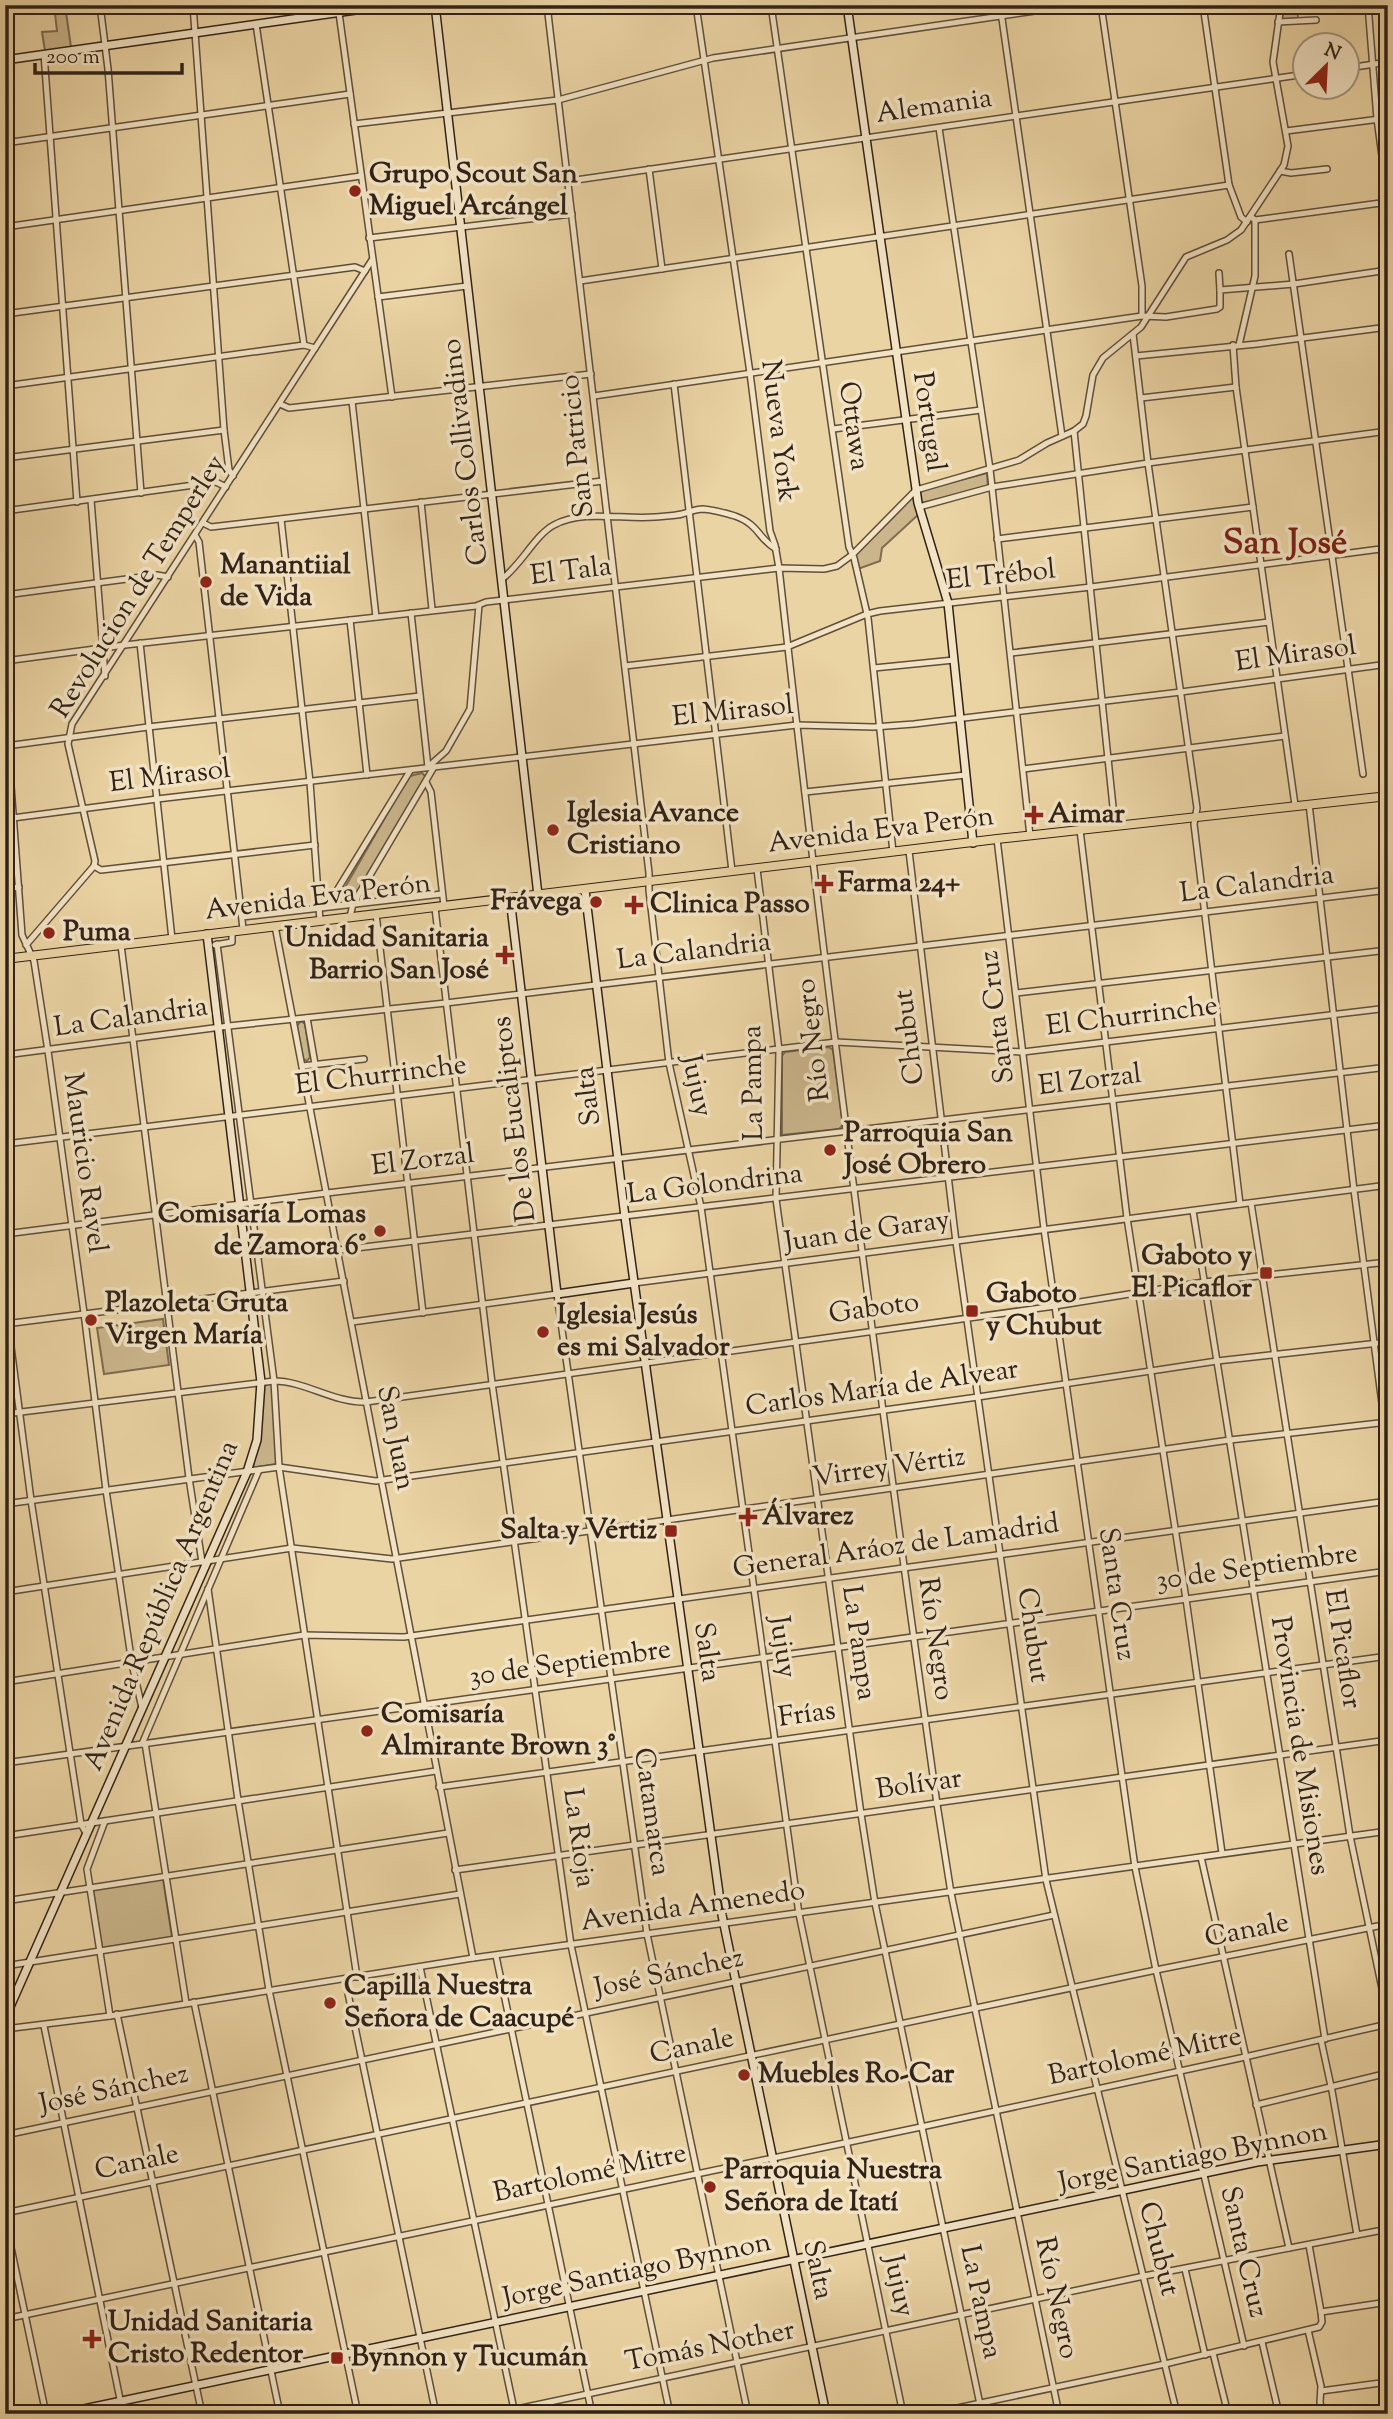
<svg xmlns="http://www.w3.org/2000/svg" width="1393" height="2419" font-family="'Sorts Mill Goudy',serif">
  <style>
    .green { fill: #cbb68c; stroke: #7e6c52; stroke-width: 2 }
    .lines { fill: none; stroke-linecap: round; stroke-linejoin: round }
    .street-casing { stroke: #604e3b; stroke-width: 8 }
    .secondary-casing { stroke: #312218; stroke-width: 10 }
    .primary-casing { stroke: #312218; stroke-width: 10 }
    .street { stroke: #f2e3c4; stroke-width: 5 }
    .secondary { stroke: #f2e3c4; stroke-width: 7 }
    .primary { stroke: #ebd4a4; stroke-width: 8 }
    .poi-dot { fill: #8f2418; stroke: #f2e3c4; stroke-width: 2.5 }
    .labels { text-anchor: middle; dominant-baseline: central; stroke-width: 7; stroke-linejoin: round; paint-order: stroke }
    .street-label { font-size: 28px; fill: #312218; stroke: #f2e3c4 }
    .poi-label { font-size: 28px; font-weight: bold; fill: #312218; stroke: #f2e3c4; text-anchor: start }
    .district-label { font-size: 35px; font-weight: bold; fill: #7a1f14; stroke: #f2e3c4 }
  </style>
  <rect width="100%" height="100%" fill="#ebd4a4"/>
  <filter id="stains"><feTurbulence type="fractalNoise" baseFrequency=".00286" numOctaves="4"/><feColorMatrix values="0 0 0 0 .2 0 0 0 0 .09 0 0 0 0 .02 0 0 0 .5 -.17"/></filter>
  <radialGradient id="worn" r=".72"><stop offset=".6" stop-color="#630" stop-opacity="0"/><stop offset="1" stop-color="#630" stop-opacity=".3"/></radialGradient>
  <g class="green">
    <polygon points="54,5 65,5 71,47 45,51 42,32 57,31"/>
    <polygon points="1284,5 1297,5 1298,18 1282,20"/>
    <polygon points="987,473 988,487 921,503 920,492 922,490"/>
    <polygon points="914,495 919,514 882,548 880,561 858,569 855,555"/>
    <polygon points="422,773 426,777 353,899 350,902 336,903 405,783 410,776"/>
    <polygon points="301,1021 305,1024 310,1057 307,1061 303,1059 297,1026"/>
    <polygon points="829,1047 833,1050 843,1125 839,1129 782,1135 782,1056 785,1052"/>
    <polygon points="163,1319 169,1365 104,1374 97,1328"/>
    <polygon points="273,1383 278,1461 276,1464 253,1468 261,1423 264,1384"/>
    <polygon points="163,1879 172,1937 102,1948 93,1890"/>
  </g>
  <g class="lines">
    <g class="street-casing">
      <g id="street">
        <polyline points="100,5 108,69 141,493"/>
        <polyline points="193,5 224,430 229,470 233,476"/>
        <polyline points="299,5 301,18"/>
        <polyline points="547,5 649,873 649,890 669,1063 701,1207 799,1914 903,2414"/>
        <path d="M696,5L750,373L770,531L775,545L779,568C825,981 879,1392 937,1804L951,1893L1059,2414"/>
        <polyline points="771,5 849,547 854,558 868,618 893,852"/>
        <polyline points="1000,5 1062,436"/>
        <polyline points="1101,5 1142,286 1142,316 1166,317 1217,309 1220,307 1220,290 1294,284 1388,270"/>
        <polyline points="1203,5 1229,185 1241,217 1247,222"/>
        <polyline points="1368,5 1377,119 1388,200"/>
        <polyline points="339,13 392,397"/>
        <polyline points="1278,22 1316,20"/>
        <polyline points="256,24 304,345"/>
        <polyline points="44,54 77,502"/>
        <polyline points="1348,68 1388,62"/>
        <polyline points="354,124 558,100 713,58 1076,5"/>
        <polyline points="939,128 990,469 1030,836"/>
        <polyline points="1286,131 1388,118"/>
        <polyline points="5,143 350,94"/>
        <polyline points="649,169 662,269"/>
        <polyline points="1280,171 1291,173 1327,169"/>
        <polyline points="569,181 1306,74"/>
        <polyline points="1251,217 1255,220 1388,202"/>
        <polyline points="5,227 361,176"/>
        <polyline points="369,238 572,214"/>
        <polyline points="1289,254 1363,774"/>
        <polyline points="1219,273 1220,290"/>
        <polyline points="580,281 1229,185"/>
        <polyline points="378,297 467,286"/>
        <polyline points="5,314 355,267 365,271"/>
        <polyline points="1133,334 1148,463 1197,808 1194,824 1240,1204"/>
        <polyline points="1233,345 1236,387 1295,805"/>
        <polyline points="1239,345 1255,276 1255,220"/>
        <polyline points="1136,356 1257,344 1388,327"/>
        <polyline points="674,384 732,871"/>
        <polyline points="5,386 304,345 315,348"/>
        <polyline points="594,396 1142,316"/>
        <polyline points="1141,398 1236,387"/>
        <polyline points="352,401 376,617"/>
        <polyline points="280,404 289,408 591,374"/>
        <polyline points="833,429 981,410"/>
        <polyline points="1074,431 1115,826"/>
        <polyline points="5,458 224,430"/>
        <polyline points="91,500 105,676"/>
        <polyline points="421,502 432,609"/>
        <polyline points="919,507 992,487 1148,463 1388,431"/>
        <polyline points="5,511 216,482 226,487"/>
        <polyline points="281,519 310,782 320,921"/>
        <polyline points="203,523 211,527 603,481"/>
        <polyline points="195,535 199,542 243,929"/>
        <polyline points="997,539 1253,507"/>
        <path d="M502,579C521,565 536,534 554,525C583,509 623,520 655,517C664,516 674,516 682,514C690,512 695,509 703,509C714,510 725,513 735,516C760,525 758,539 776,549"/>
        <polyline points="5,595 157,575 168,577"/>
        <polyline points="411,613 428,767"/>
        <polyline points="350,620 367,775"/>
        <polyline points="140,643 172,939"/>
        <polyline points="1011,653 1269,622"/>
        <polyline points="5,661 125,645 476,606 486,602 779,568 824,569 837,566 852,555 916,490 1019,460 1047,443 1074,431 1083,424 1086,416 1093,375 1103,358 1141,327 1186,257 1227,240 1241,230 1284,165 1288,146 1273,62 1281,5"/>
        <polyline points="625,666 787,647 867,614 880,611 1091,587 1388,548"/>
        <polyline points="874,668 954,660"/>
        <polyline points="5,705 22,935 34,961 48,1051 84,1313 106,1490 132,1664 142,1708"/>
        <polyline points="6,746 148,727 420,696"/>
        <polyline points="428,767 446,751 470,709 479,605"/>
        <polyline points="1023,769 1285,736"/>
        <polyline points="426,782 431,792 444,906"/>
        <polyline points="805,792 966,775"/>
        <polyline points="1309,804 1354,1190 1388,1449"/>
        <polyline points="5,819 157,799 797,725 874,727 914,724 1181,692 1388,664"/>
        <polyline points="1080,830 1127,1218 1186,1599 1222,1853"/>
        <polyline points="997,839 1044,1229 1135,1867 1156,1970 1244,2346"/>
        <polyline points="909,851 956,1242 1046,1880 1177,2414"/>
        <polyline points="94,866 101,870 315,845"/>
        <polyline points="757,869 779,1050 776,1199 861,1814 875,1903 982,2414"/>
        <polyline points="5,889 19,887"/>
        <polyline points="328,905 410,771"/>
        <polyline points="435,908 492,1383 571,1945 670,2414"/>
        <polyline points="376,914 423,1313"/>
        <polyline points="242,917 442,894"/>
        <polyline points="350,917 353,904 434,767"/>
        <polyline points="275,926 473,1958"/>
        <polyline points="217,944 274,1381 279,1467 357,1977"/>
        <polyline points="26,945 94,866 95,861 68,744 72,724 372,260"/>
        <polyline points="121,945 189,1478 202,1562"/>
        <polyline points="215,945 232,942 232,931"/>
        <polyline points="1016,993 1388,950"/>
        <polyline points="307,1018 315,1064"/>
        <polyline points="5,1055 229,1026 446,1003 1388,890"/>
        <polyline points="302,1066 364,1059"/>
        <polyline points="5,1144 836,1042 1023,1052 1388,1008"/>
        <polyline points="1251,1203 1350,1836 1388,2017"/>
        <polyline points="1193,1211 1325,2039"/>
        <polyline points="5,1234 327,1193 1388,1067"/>
        <polyline points="339,1250 1388,1125"/>
        <polyline points="634,1283 1388,1185"/>
        <polyline points="5,1301 31,1500 81,1824 86,1833"/>
        <polyline points="352,1322 557,1294 647,1934 748,2414"/>
        <polyline points="5,1324 344,1281"/>
        <path d="M5,1414L274,1381C305,1381 334,1403 366,1402L1055,1306L1204,1282L1388,1262"/>
        <polyline points="5,1504 279,1467 376,1481 978,1397 1217,1361 1388,1342"/>
        <polyline points="208,1589 238,1800 269,1990 358,2414"/>
        <polyline points="5,1592 292,1548 392,1559 1230,1440 1388,1422"/>
        <polyline points="5,1682 304,1635 404,1637 1388,1501"/>
        <polyline points="145,1743 186,2003"/>
        <polyline points="142,1744 259,1470"/>
        <polyline points="5,1763 1388,1571"/>
        <polyline points="439,1787 1388,1656"/>
        <polyline points="105,1821 87,1869 110,2016"/>
        <polyline points="5,1836 436,1771"/>
        <polyline points="1201,1857 1289,2248"/>
        <polyline points="455,1870 1388,1740"/>
        <polyline points="5,1901 448,1833"/>
        <polyline points="496,1956 592,2414"/>
        <polyline points="5,1959 10,1989 14,1998"/>
        <polyline points="5,1966 460,1894"/>
        <polyline points="420,1967 515,2414"/>
        <polyline points="345,1979 436,2414"/>
        <polyline points="194,2002 280,2414"/>
        <polyline points="117,2014 202,2414"/>
        <polyline points="44,2026 123,2414"/>
        <polyline points="5,2029 110,2016 473,1958 1388,1831"/>
        <polyline points="1321,2040 1332,2091 1357,2235"/>
        <polyline points="1256,2105 1388,2073"/>
        <polyline points="5,2135 1054,1915"/>
        <polyline points="5,2213 1156,1970 1388,1924"/>
        <polyline points="5,2219 46,2414"/>
        <polyline points="1185,2269 1205,2355"/>
        <polyline points="1321,2312 1388,2302"/>
        <polyline points="5,2319 921,2127 1245,2057 1388,2024"/>
        <polyline points="1308,2330 1321,2386 1320,2402 1322,2414"/>
        <polyline points="1262,2342 1279,2414"/>
        <polyline points="1213,2353 1228,2414"/>
        <polyline points="1321,2391 1388,2382"/>
        <polyline points="493,2414 1144,2276 1388,2229"/>
        <polyline points="929,2414 1165,2364 1319,2327 1322,2322 1321,2312 1309,2245"/>
      </g>
    </g>
    <g class="secondary-casing">
      <g id="secondary">
        <polyline points="435,5 538,895"/>
        <polyline points="847,5 918,503 948,603 973,843"/>
        <polyline points="5,60 391,5"/>
        <polyline points="585,890 625,1217 722,1915 826,2414"/>
        <polyline points="510,898 557,1294 634,1283"/>
        <polyline points="5,2018 247,1472 257,1440 261,1382 207,934"/>
        <polyline points="60,2414 1257,2162 1388,2144"/>
      </g>
    </g>
    <g class="primary-casing">
      <polyline id="primary" points="5,959 997,839 1388,796"/>
    </g>
    <use href="#street" class="street"/>
    <use href="#secondary" class="secondary"/>
    <use href="#primary" class="primary"/>
  </g>
  <g class="poi-dot">
    <circle cx="355" cy="191" r="7"/>
    <circle cx="206" cy="582" r="7"/>
    <path d="M1030.5 804.5h7v7h7v7h-7v7h-7v-7h-7v-7h7z"/>
    <circle cx="553" cy="830" r="7"/>
    <path d="M820.5 873.5h7v7h7v7h-7v7h-7v-7h-7v-7h7z"/>
    <circle cx="596" cy="902" r="7"/>
    <path d="M630.5 894.5h7v7h7v7h-7v7h-7v-7h-7v-7h7z"/>
    <circle cx="49" cy="933" r="7"/>
    <path d="M501.5 944.5h7v7h7v7h-7v7h-7v-7h-7v-7h7z"/>
    <circle cx="830" cy="1150" r="7"/>
    <circle cx="380" cy="1231" r="7"/>
    <rect x="1259" y="1266" width="14" height="14" rx="3.5"/>
    <rect x="965" y="1304" width="14" height="14" rx="3.5"/>
    <circle cx="91" cy="1320" r="7"/>
    <circle cx="543" cy="1332" r="7"/>
    <path d="M744.5 1506.5h7v7h7v7h-7v7h-7v-7h-7v-7h7z"/>
    <rect x="664" y="1524" width="14" height="14" rx="3.5"/>
    <circle cx="367" cy="1731" r="7"/>
    <circle cx="330" cy="2003" r="7"/>
    <circle cx="744" cy="2075" r="7"/>
    <circle cx="710" cy="2187" r="7"/>
    <path d="M88.5 2328.5h7v7h7v7h-7v7h-7v-7h-7v-7h7z"/>
    <rect x="330" y="2351" width="14" height="14" rx="3.5"/>
  </g>
  <g class="labels">
    <g class="street-label">
      <text transform="translate(934 107) rotate(-8)">Alemania</text>
      <text transform="translate(928 422) rotate(82)">Portugal</text>
      <text transform="translate(853 426) rotate(82)">Ottawa</text>
      <text transform="translate(778 431) rotate(83)">Nueva York</text>
      <text transform="translate(578 446) rotate(-96)">San Patricio</text>
      <text transform="translate(466 452) rotate(-97)">Carlos Collivadino</text>
      <text transform="translate(571 572) rotate(-7)">El Tala</text>
      <text transform="translate(1001 576) rotate(-6)">El Trébol</text>
      <text transform="translate(139 587) rotate(-58)">Revolucion de Temperley</text>
      <text transform="translate(1296 655) rotate(-8)">El Mirasol</text>
      <text transform="translate(733 712) rotate(-6)">El Mirasol</text>
      <text transform="translate(170 777) rotate(-7)">El Mirasol</text>
      <text transform="translate(881 831) rotate(-7)">Avenida Eva Perón</text>
      <text transform="translate(1257 885) rotate(-7)">La Calandria</text>
      <text transform="translate(318 898) rotate(-7)">Avenida Eva Perón</text>
      <text transform="translate(694 952) rotate(-7)">La Calandria</text>
      <text transform="translate(998 1017) rotate(-97)">Santa Cruz</text>
      <text transform="translate(1132 1017) rotate(-7)">El Churrinche</text>
      <text transform="translate(131 1018) rotate(-8)">La Calandria</text>
      <text transform="translate(910 1037) rotate(-97)">Chubut</text>
      <text transform="translate(814 1040) rotate(-97)">Río Negro</text>
      <text transform="translate(381 1076) rotate(-7)">El Churrinche</text>
      <text transform="translate(1090 1081) rotate(-7)">El Zorzal</text>
      <text transform="translate(754 1083) rotate(-91)">La Pampa</text>
      <text transform="translate(696 1086) rotate(78)">Jujuy</text>
      <text transform="translate(589 1096) rotate(-97)">Salta</text>
      <text transform="translate(515 1119) rotate(-97)">De los Eucaliptos</text>
      <text transform="translate(423 1161) rotate(-7)">El Zorzal</text>
      <text transform="translate(84 1163) rotate(82)">Mauricio Ravel</text>
      <text transform="translate(715 1185) rotate(-7)">La Golondrina</text>
      <text transform="translate(867 1232) rotate(-8)">Juan de Garay</text>
      <text transform="translate(874 1309) rotate(-8)">Gaboto</text>
      <text transform="translate(882 1389) rotate(-8)">Carlos María de Alvear</text>
      <text transform="translate(395 1438) rotate(79)">San Juan</text>
      <text transform="translate(889 1468) rotate(-8)">Virrey Vértiz</text>
      <text transform="translate(896 1547) rotate(-8)">General Aráoz de Lamadrid</text>
      <text transform="translate(1257 1568) rotate(-8)">30 de Septiembre</text>
      <text transform="translate(1116 1594) rotate(82)">Santa Cruz</text>
      <text transform="translate(162 1606) rotate(-67)">Avenida República Argentina</text>
      <text transform="translate(1032 1635) rotate(82)">Chubut</text>
      <text transform="translate(935 1639) rotate(82)">Río Negro</text>
      <text transform="translate(858 1643) rotate(82)">La Pampa</text>
      <text transform="translate(782 1647) rotate(82)">Jujuy</text>
      <text transform="translate(1342 1649) rotate(81)">El Picaflor</text>
      <text transform="translate(706 1652) rotate(82)">Salta</text>
      <text transform="translate(570 1664) rotate(-8)">30 de Septiembre</text>
      <text transform="translate(807 1715) rotate(-8)">Frías</text>
      <text transform="translate(1299 1746) rotate(81)">Provincia de Misiones</text>
      <text transform="translate(919 1785) rotate(-8)">Bolívar</text>
      <text transform="translate(651 1812) rotate(82)">Catamarca</text>
      <text transform="translate(578 1838) rotate(82)">La Rioja</text>
      <text transform="translate(693 1907) rotate(-8)">Avenida Amenedo</text>
      <text transform="translate(1247 1931) rotate(-11)">Canale</text>
      <text transform="translate(669 1974) rotate(-12)">José Sánchez</text>
      <text transform="translate(692 2047) rotate(-12)">Canale</text>
      <text transform="translate(1145 2057) rotate(-12)">Bartolomé Mitre</text>
      <text transform="translate(114 2090) rotate(-12)">José Sánchez</text>
      <text transform="translate(1193 2158) rotate(-11)">Jorge Santiago Bynnon</text>
      <text transform="translate(137 2163) rotate(-12)">Canale</text>
      <text transform="translate(590 2174) rotate(-12)">Bartolomé Mitre</text>
      <text transform="translate(1158 2249) rotate(76)">Chubut</text>
      <text transform="translate(1243 2252) rotate(77)">Santa Cruz</text>
      <text transform="translate(817 2270) rotate(78)">Salta</text>
      <text transform="translate(637 2271) rotate(-12)">Jorge Santiago Bynnon</text>
      <text transform="translate(898 2286) rotate(78)">Jujuy</text>
      <text transform="translate(1056 2298) rotate(78)">Río Negro</text>
      <text transform="translate(980 2302) rotate(78)">La Pampa</text>
      <text transform="translate(710 2347) rotate(-11)">Tomás Nother</text>
    </g>
    <g class="poi-label">
      <text x="369" y="175">Grupo Scout San<tspan x="369" dy="32">Miguel Arcángel</tspan></text>
      <text x="220" y="566">Manantiial<tspan x="220" dy="32">de Vida</tspan></text>
      <text x="567" y="814">Iglesia Avance<tspan x="567" dy="32">Cristiano</tspan></text>
      <text x="1048" y="815">Aimar</text>
      <text x="838" y="884">Farma 24+</text>
      <text x="582" y="902" text-anchor="end">Frávega</text>
      <text x="650" y="905">Clinica Passo</text>
      <text x="63" y="933">Puma</text>
      <text x="489" y="939" text-anchor="end">Unidad Sanitaria<tspan x="489" dy="32">Barrio San José</tspan></text>
      <text x="844" y="1134">Parroquia San<tspan x="844" dy="32">José Obrero</tspan></text>
      <text x="366" y="1215" text-anchor="end">Comisaría Lomas<tspan x="366" dy="32">de Zamora 6°</tspan></text>
      <text x="1252" y="1257" text-anchor="end">Gaboto y<tspan x="1252" dy="32">El Picaflor</tspan></text>
      <text x="986" y="1295">Gaboto<tspan x="986" dy="32">y Chubut</tspan></text>
      <text x="105" y="1304">Plazoleta Gruta<tspan x="105" dy="32">Virgen María</tspan></text>
      <text x="557" y="1316">Iglesia Jesús<tspan x="557" dy="32">es mi Salvador</tspan></text>
      <text x="762" y="1517">Álvarez</text>
      <text x="657" y="1531" text-anchor="end">Salta y Vértiz</text>
      <text x="381" y="1715">Comisaría<tspan x="381" dy="32">Almirante Brown 3°</tspan></text>
      <text x="344" y="1987">Capilla Nuestra<tspan x="344" dy="32">Señora de Caacupé</tspan></text>
      <text x="758" y="2075">Muebles Ro-Car</text>
      <text x="724" y="2171">Parroquia Nuestra<tspan x="724" dy="32">Señora de Itatí</tspan></text>
      <text x="108" y="2323">Unidad Sanitaria<tspan x="108" dy="32">Cristo Redentor</tspan></text>
      <text x="351" y="2358">Bynnon y Tucumán</text>
    </g>
    <g class="district-label">
      <text x="1285" y="544">San José</text>
    </g>
  </g>
  <rect width="1393" height="2419" fill="none" stroke="#ebd4a4" stroke-width="28"/>
  <rect x="7" y="7" width="1379" height="2405" fill="none" stroke="#312218" stroke-width="3.5"/>
  <rect x="14" y="14" width="1365" height="2391" fill="none" stroke="#312218" stroke-width="2"/>
  <g transform="translate(1326 66) rotate(24)"><circle r="33" fill="#f2e3c4" stroke="#a5967f" stroke-width="2"/>
  <path d="M0-5L12 26L0 18L-12 26Z" fill="#8f2418"/>
  <text y="-10" font-size="19" font-weight="bold" text-anchor="middle" fill="#312218">N</text>
  </g>
  <path d="M35 63v10h147v-10" fill="none" stroke="#312218" stroke-width="3.5"/>
  <text x="46" y="63" font-size="21" fill="#312218" stroke="#f2e3c4" stroke-width="5" paint-order="stroke">200 m</text>
  <rect width="100%" height="100%" filter="url(#stains)"/>
  <rect width="100%" height="100%" fill="url(#worn)"/>
</svg>
